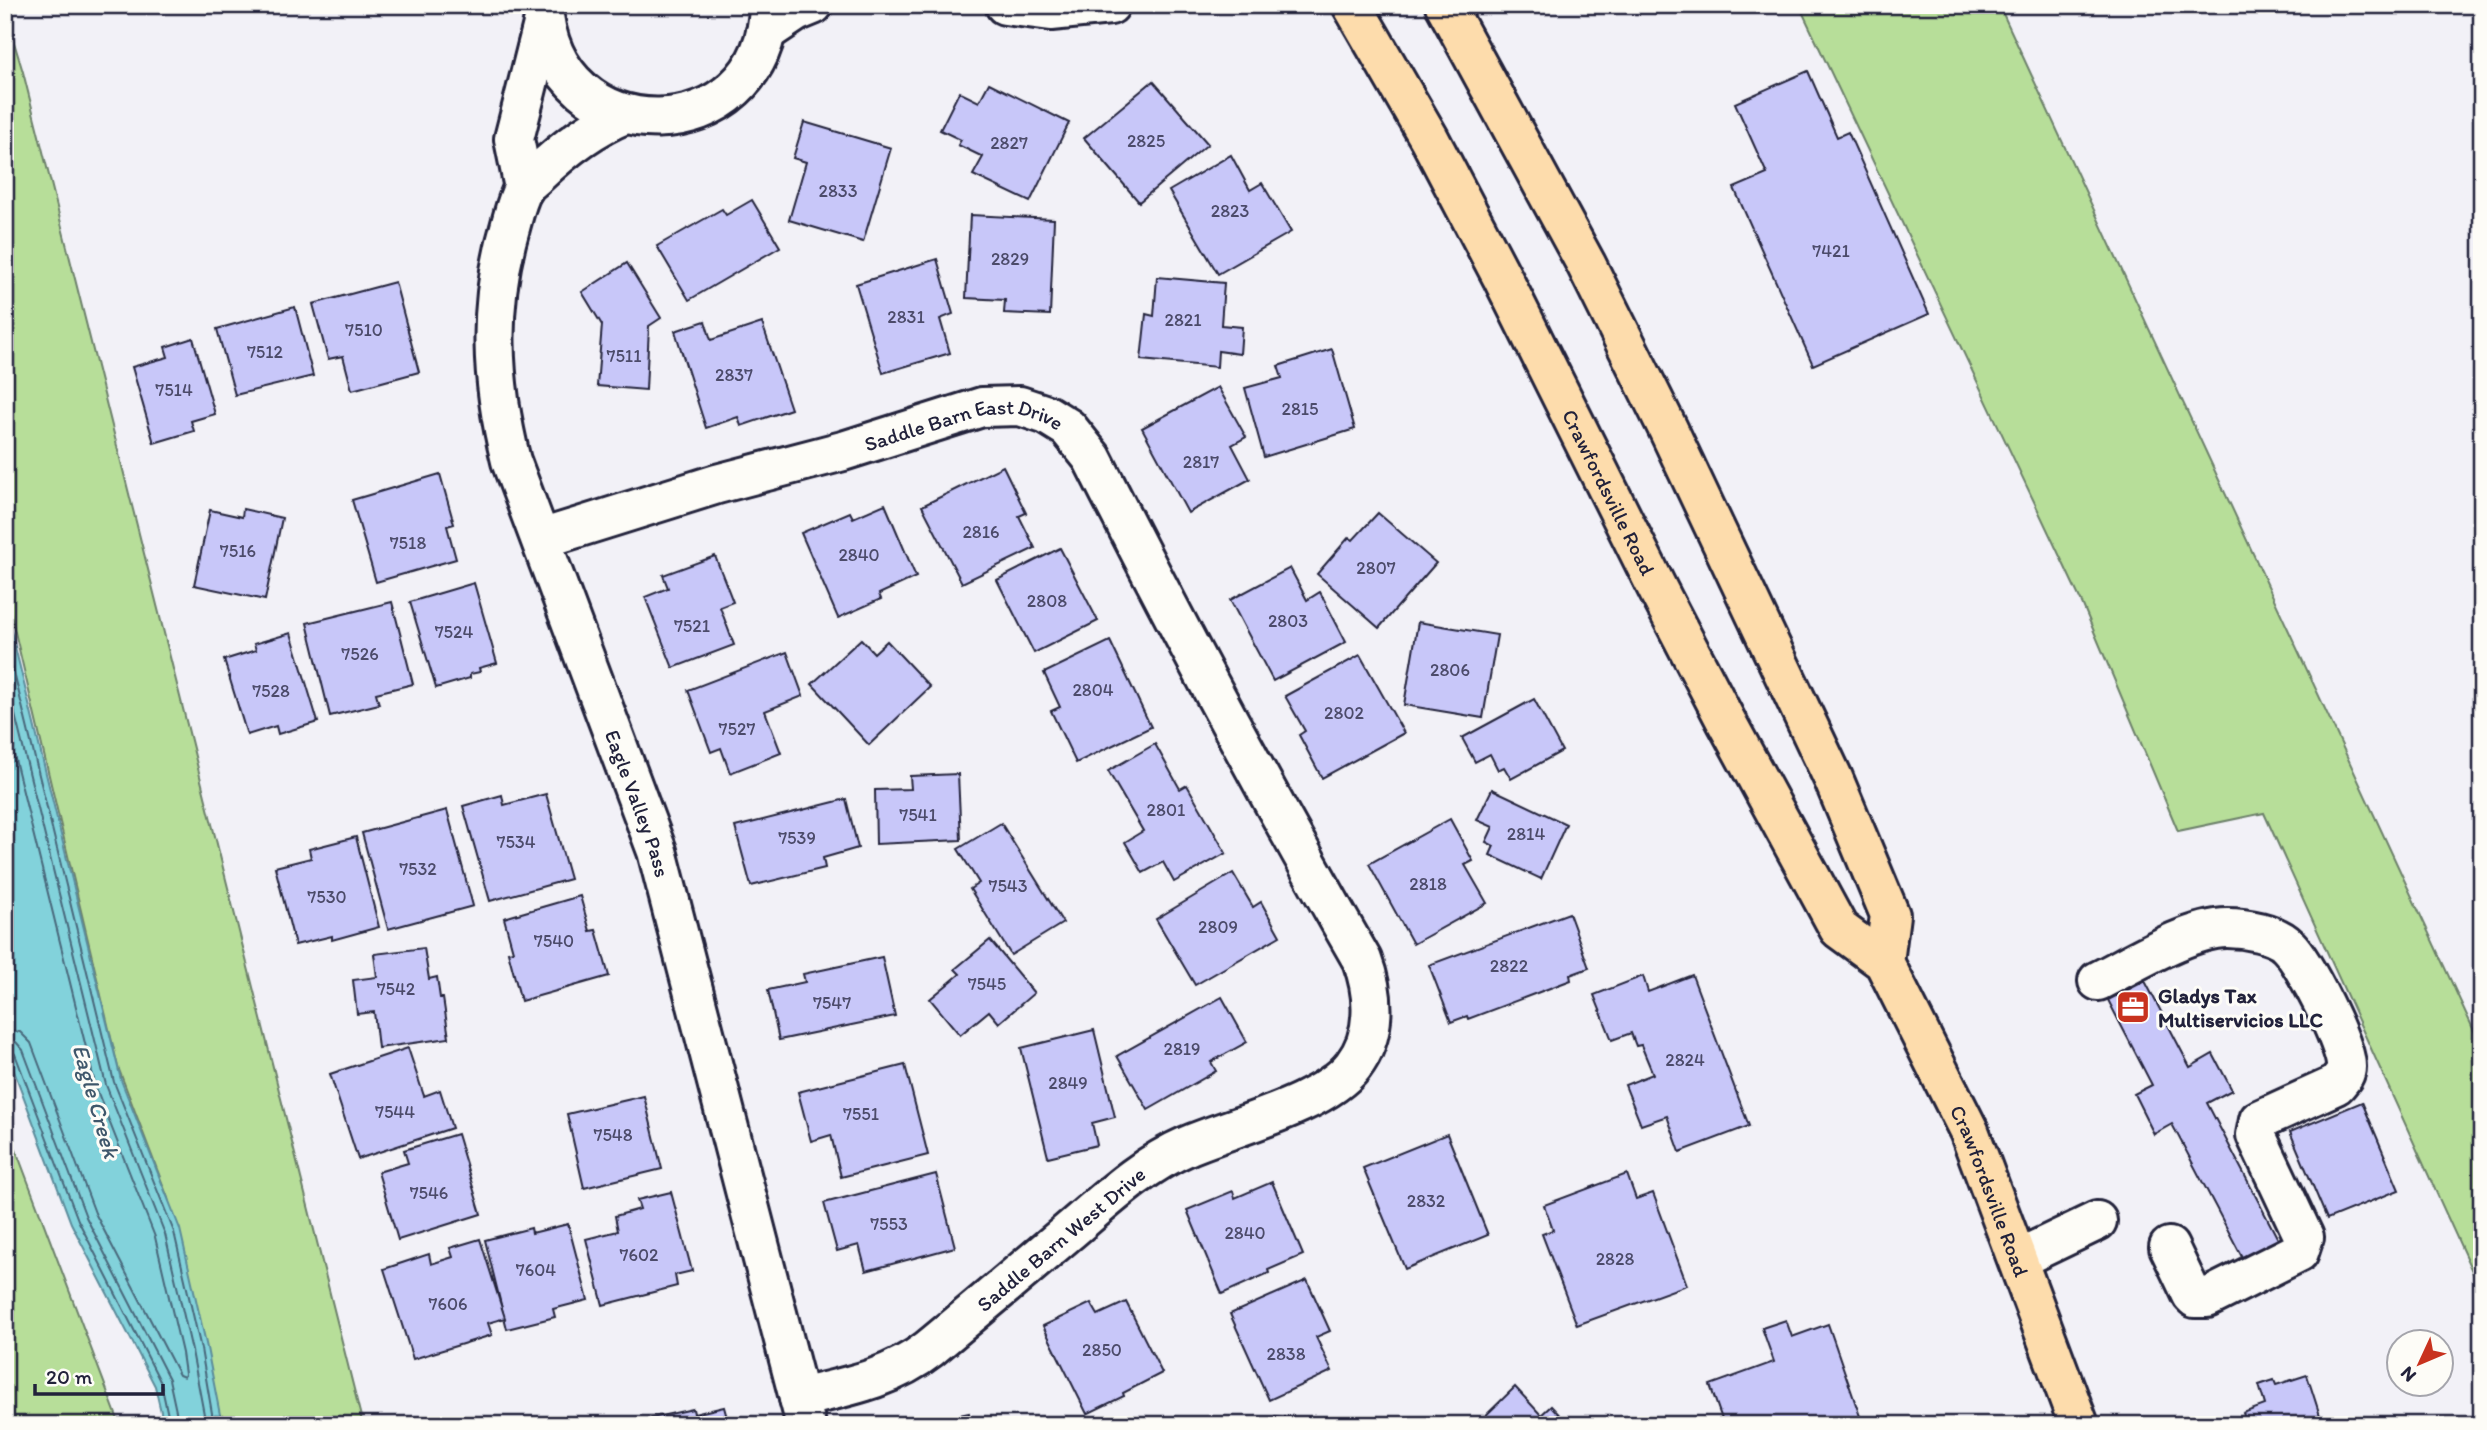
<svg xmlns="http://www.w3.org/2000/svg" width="2487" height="1430" font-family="Itim,sans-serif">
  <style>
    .green { fill: #b7de99; stroke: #6c806a; stroke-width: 2 }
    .water { fill: #82d2db; stroke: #5c8c9b; stroke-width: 2 }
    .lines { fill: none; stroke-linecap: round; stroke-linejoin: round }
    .shore { stroke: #48687b; stroke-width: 2 }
    .building { fill: #c8c7f9; stroke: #22223b; stroke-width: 2 }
    .minor-casing { stroke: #22223b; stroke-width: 44 }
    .major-casing { stroke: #22223b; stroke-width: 44 }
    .minor { stroke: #fdfcf7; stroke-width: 38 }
    .major { stroke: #fddcac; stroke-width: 38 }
    .labels { text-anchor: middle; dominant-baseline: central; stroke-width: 6; stroke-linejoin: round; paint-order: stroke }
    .number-label { font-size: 18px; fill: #4c4b6a }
    .street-label { font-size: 21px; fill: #22223b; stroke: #fdfcf7 }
    .poi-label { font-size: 21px; font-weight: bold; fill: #22223b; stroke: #fdfcf7; text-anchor: start }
    .water-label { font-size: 23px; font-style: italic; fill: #3f576b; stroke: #fdfcf7 }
  </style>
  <rect width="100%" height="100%" fill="#f2f1f7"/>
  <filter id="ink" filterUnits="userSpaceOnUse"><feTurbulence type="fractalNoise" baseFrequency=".0143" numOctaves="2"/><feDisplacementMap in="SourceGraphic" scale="14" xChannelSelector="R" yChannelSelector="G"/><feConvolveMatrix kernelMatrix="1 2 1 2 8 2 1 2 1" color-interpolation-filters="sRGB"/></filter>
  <g filter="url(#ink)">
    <g class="green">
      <polygon points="1799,5 1999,5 2482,1048 2482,1293 2264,813 2178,831 2082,603"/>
      <polygon points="5,13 23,72 363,1425 217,1425 168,1198 118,1067 5,590"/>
      <polygon points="5,1121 120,1425 5,1425"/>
    </g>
    <polygon class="water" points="5,606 121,1080 180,1229 207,1348 222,1425 164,1425 155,1386 71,1223 5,1047"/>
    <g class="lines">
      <g class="shore">
        <polyline points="5,636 114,1082 174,1232 201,1349 214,1425"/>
        <polyline points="5,674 106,1085 165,1234 192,1351 206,1425"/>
        <polyline points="5,719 96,1088 155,1237 182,1353 185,1374 184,1377 179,1375 95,1213 31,1043 20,1032 5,1029"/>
        <polyline points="5,1040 16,1042 23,1050 86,1217 169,1379 179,1425"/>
        <polyline points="5,1049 11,1049 15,1054 78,1220 161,1383 170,1425"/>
      </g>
    </g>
    <g class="building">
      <polygon points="1808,71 1837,137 1848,132 1929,314 1813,365 1734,188 1767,174 1735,103"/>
      <polygon points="1153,81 1208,144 1139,202 1084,138"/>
      <polygon points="989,83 1069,123 1030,202 973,175 983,157 958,145 961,140 940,130 959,92 979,102"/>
      <polygon points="804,122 891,148 863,242 789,220 806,162 793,158"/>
      <polygon points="1231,155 1250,190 1262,183 1291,232 1218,274 1169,191"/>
      <polygon points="752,200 780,247 689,300 657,246 722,209 726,215"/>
      <polygon points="970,215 1054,219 1050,315 1004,313 1005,300 966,298"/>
      <polygon points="937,259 953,314 940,319 950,353 883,373 856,284"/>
      <polygon points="627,263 661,318 649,326 646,390 597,386 602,325 582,292"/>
      <polygon points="1157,277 1224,283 1221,325 1242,327 1240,354 1218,351 1217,367 1141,360 1146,314 1154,316"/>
      <polygon points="395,282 419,372 352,390 343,356 328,359 313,304"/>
      <polygon points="295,307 313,376 235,395 217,329"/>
      <polygon points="705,321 711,340 762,323 791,409 741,426 738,417 706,428 675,331"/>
      <polygon points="193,338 215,414 191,421 194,431 154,443 132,367 168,357 165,347"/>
      <polygon points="1332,349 1355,429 1264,457 1245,388 1282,378 1278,366"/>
      <polygon points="1218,387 1246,437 1232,445 1250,479 1188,513 1142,428"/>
      <polygon points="1003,466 1026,513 1019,516 1035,548 962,583 922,506"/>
      <polygon points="440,474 454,524 447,526 456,559 376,582 352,500"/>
      <polygon points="885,504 916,577 879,594 881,599 838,618 801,533 850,512 853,518"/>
      <polygon points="243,509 282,518 265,600 194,585 210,510 242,517"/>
      <polygon points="1378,513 1436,563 1379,628 1317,574 1349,537 1353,540"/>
      <polygon points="1060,548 1098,621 1034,653 997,580"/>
      <polygon points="715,556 733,602 720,607 734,645 673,668 645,597 668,588 663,575"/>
      <polygon points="1290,568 1307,600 1320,592 1346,642 1273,681 1230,600"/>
      <polygon points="474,583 497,663 479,668 480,672 470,674 470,678 436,688 410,602"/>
      <polygon points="392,602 413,684 376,693 379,704 330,716 307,623"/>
      <polygon points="1418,622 1497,635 1483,718 1404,705"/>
      <polygon points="291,633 318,722 278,734 276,726 247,735 224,660 256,650 254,644"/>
      <polygon points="861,639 874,653 887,641 930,687 869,745 812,684"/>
      <polygon points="1110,641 1151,727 1076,763 1051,711 1060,707 1044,673"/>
      <polygon points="787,652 803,696 765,711 781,753 730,773 721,748 711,752 688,690"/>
      <polygon points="1360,655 1404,733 1322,778 1299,735 1305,731 1285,696"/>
      <polygon points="1534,699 1562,751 1511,779 1504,767 1498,770 1490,754 1475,762 1462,738"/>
      <polygon points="1155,744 1180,789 1187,785 1226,853 1174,882 1163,862 1143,873 1125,842 1143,831 1108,771"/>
      <polygon points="958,774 961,840 876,844 875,790 911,789 910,776"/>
      <polygon points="1492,789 1566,824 1541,879 1490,855 1494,846 1486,842 1493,827 1477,820"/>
      <polygon points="546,794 570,879 490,901 463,806 502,795 504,805"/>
      <polygon points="846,799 858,848 823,858 825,868 751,886 735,827"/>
      <polygon points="447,810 473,906 388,929 362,833"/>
      <polygon points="1450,819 1473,861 1465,865 1487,903 1413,944 1369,864"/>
      <polygon points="1001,823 1063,923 1011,955 970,889 979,883 958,849"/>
      <polygon points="356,837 379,927 332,940 332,936 295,945 275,867 311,858 309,849"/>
      <polygon points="1233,873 1253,907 1261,902 1280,936 1195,985 1156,919"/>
      <polygon points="580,896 590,931 596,930 609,976 521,1001 508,952 513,951 504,918"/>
      <polygon points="1569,913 1589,968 1570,975 1571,980 1468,1019 1467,1016 1451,1022 1429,965"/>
      <polygon points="990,940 1034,993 999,1023 989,1011 960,1035 930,999 960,974 955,969"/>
      <polygon points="424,948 429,979 437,977 440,998 443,998 449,1038 378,1048 374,1012 357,1014 353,980 377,977 374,954"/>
      <polygon points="882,957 895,1016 779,1040 768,990 805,982 803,974"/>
      <polygon points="1692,975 1749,1126 1680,1152 1667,1116 1641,1125 1625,1085 1653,1074 1641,1045 1636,1046 1631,1033 1612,1040 1594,995 1643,976 1648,992"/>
      <polygon points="2145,981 2190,1067 2213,1054 2232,1090 2207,1103 2279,1241 2243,1259 2172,1124 2154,1134 2134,1094 2152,1085 2108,1000"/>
      <polygon points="1222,997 1247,1042 1211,1062 1216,1071 1148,1110 1117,1056"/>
      <polygon points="1094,1030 1115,1117 1092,1123 1097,1145 1048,1157 1021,1048"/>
      <polygon points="408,1048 424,1096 440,1090 452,1128 358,1159 330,1074"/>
      <polygon points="905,1065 928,1155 841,1177 831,1135 811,1141 798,1092"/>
      <polygon points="644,1096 662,1169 584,1188 567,1114"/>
      <polygon points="2362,1102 2399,1190 2327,1219 2290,1132"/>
      <polygon points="457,1134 481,1214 398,1240 378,1172 408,1163 404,1150"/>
      <polygon points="1447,1134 1488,1235 1405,1269 1363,1168"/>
      <polygon points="936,1174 955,1247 866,1271 859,1245 837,1251 824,1203"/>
      <polygon points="1627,1174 1636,1199 1653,1193 1687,1285 1577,1325 1542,1234 1553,1230 1544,1205"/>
      <polygon points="1272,1182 1303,1255 1268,1270 1269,1273 1222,1294 1187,1210 1233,1191 1235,1198"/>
      <polygon points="671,1192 692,1271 675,1275 677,1286 603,1305 586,1239 618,1231 615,1216 640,1209 637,1200"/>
      <polygon points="568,1224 588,1300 553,1309 555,1317 507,1329 485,1240 531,1228 532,1233"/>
      <polygon points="480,1239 505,1318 488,1323 492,1335 413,1359 384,1269 429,1254 431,1264 453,1257 450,1248"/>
      <polygon points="1307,1280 1330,1331 1316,1337 1332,1371 1269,1400 1230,1314"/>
      <polygon points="1126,1302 1162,1373 1123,1393 1124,1396 1087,1414 1043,1326 1091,1303 1098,1315"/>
      <polygon points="1786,1320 1792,1337 1828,1324 1863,1425 1724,1425 1710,1385 1774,1362 1762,1328"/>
      <polygon points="2307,1375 2323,1425 2247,1425 2243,1413 2265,1405 2259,1385 2274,1380 2276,1385"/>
      <polygon points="1515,1387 1541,1415 1551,1406 1569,1425 1476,1425"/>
      <polygon points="724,1407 729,1425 648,1425 647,1419 693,1409 694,1414"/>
      <polygon points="969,1413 971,1425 914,1425"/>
      <polygon points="1275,1416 1354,1425 1274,1425"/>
      <polygon points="2386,1419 2388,1425 2369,1425"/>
    </g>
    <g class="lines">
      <g class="minor-casing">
        <g id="minor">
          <path d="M543,5C552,158 767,152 769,5"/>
          <polyline points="1005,5 1051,11 1110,5"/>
          <polyline points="766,32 796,12 813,5"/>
          <path id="s1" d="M625,114C592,127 564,149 538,174C533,179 526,183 523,189C517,200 514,213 511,224C487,305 491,381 511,461L657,851L806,1425"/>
          <polyline points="524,188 514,139 544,20"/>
          <path id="s2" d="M541,539L717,484L843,451L982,407L1020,406L1047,415L1068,428L1092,458C1178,628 1267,795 1362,960C1375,995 1377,1035 1353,1066C1323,1105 1233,1126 1187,1146C1141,1166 1105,1201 1067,1233C1021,1272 975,1311 929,1349C891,1379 845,1387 799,1398"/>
          <path d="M2098,981C2132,964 2190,928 2227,928C2245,928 2276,933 2288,946C2304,962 2347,1045 2346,1067C2346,1075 2341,1079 2336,1085L2259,1120L2256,1135L2304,1237L2299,1252L2207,1298H2195L2192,1295L2169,1247"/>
          <polyline points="2018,1259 2097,1221"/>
        </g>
      </g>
      <g class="major-casing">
        <g id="major">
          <path id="s3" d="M1352,5L1429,138L1502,277L1659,592L1726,721L1839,929L1884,962L1969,1131L2079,1425"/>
          <polyline points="1445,5 1586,264 1668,429 1833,778 1890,915 1884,962"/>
        </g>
      </g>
      <use href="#minor" class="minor"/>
      <use href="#major" class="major"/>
    </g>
  </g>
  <defs>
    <g id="office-square" transform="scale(1.75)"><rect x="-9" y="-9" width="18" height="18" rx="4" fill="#c8321e" stroke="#fdfcf7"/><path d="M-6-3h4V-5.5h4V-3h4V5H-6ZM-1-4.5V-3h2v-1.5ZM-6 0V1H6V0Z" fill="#fff"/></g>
  </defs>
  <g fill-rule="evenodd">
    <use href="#office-square" x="2133" y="1007"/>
  </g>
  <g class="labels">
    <g class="number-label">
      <text x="1146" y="141">2825</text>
      <text x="1009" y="143">2827</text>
      <text x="838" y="191">2833</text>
      <text x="1230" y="211">2823</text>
      <text x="1831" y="251">7421</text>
      <text x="1010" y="259">2829</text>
      <text x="906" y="317">2831</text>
      <text x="1183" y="320">2821</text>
      <text x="364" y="330">7510</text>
      <text x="265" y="352">7512</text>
      <text x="624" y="356">7511</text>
      <text x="734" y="375">2837</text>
      <text x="174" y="390">7514</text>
      <text x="1300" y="409">2815</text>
      <text x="1201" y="462">2817</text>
      <text x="981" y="532">2816</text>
      <text x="408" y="543">7518</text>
      <text x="238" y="551">7516</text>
      <text x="859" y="555">2840</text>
      <text x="1376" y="568">2807</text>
      <text x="1047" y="601">2808</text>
      <text x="1288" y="621">2803</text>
      <text x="692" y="626">7521</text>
      <text x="454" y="632">7524</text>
      <text x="360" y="654">7526</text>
      <text x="1450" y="670">2806</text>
      <text x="1093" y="690">2804</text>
      <text x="271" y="691">7528</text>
      <text x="1344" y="713">2802</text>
      <text x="737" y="729">7527</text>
      <text x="1166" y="810">2801</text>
      <text x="918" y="815">7541</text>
      <text x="1526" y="834">2814</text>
      <text x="797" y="838">7539</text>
      <text x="516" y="842">7534</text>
      <text x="418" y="869">7532</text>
      <text x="1428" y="884">2818</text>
      <text x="1008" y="886">7543</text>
      <text x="327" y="897">7530</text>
      <text x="1218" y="927">2809</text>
      <text x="554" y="941">7540</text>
      <text x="1509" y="966">2822</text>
      <text x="987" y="984">7545</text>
      <text x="396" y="989">7542</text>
      <text x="832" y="1003">7547</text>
      <text x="1182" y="1049">2819</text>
      <text x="1685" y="1060">2824</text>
      <text x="1068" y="1083">2849</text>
      <text x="395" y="1112">7544</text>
      <text x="861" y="1114">7551</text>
      <text x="613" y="1135">7548</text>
      <text x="429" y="1193">7546</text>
      <text x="1426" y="1201">2832</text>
      <text x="889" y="1224">7553</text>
      <text x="1245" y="1233">2840</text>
      <text x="639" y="1255">7602</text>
      <text x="1615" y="1259">2828</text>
      <text x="536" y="1270">7604</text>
      <text x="448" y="1304">7606</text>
      <text x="1102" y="1350">2850</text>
      <text x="1286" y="1354">2838</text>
    </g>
    <g class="street-label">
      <text stroke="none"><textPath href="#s2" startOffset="441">Saddle Barn East Drive</textPath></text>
      <text stroke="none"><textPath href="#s3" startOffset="551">Crawfordsville Road</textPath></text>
      <text stroke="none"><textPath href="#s1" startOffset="770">Eagle Valley Pass</textPath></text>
      <text stroke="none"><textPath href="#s3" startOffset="1353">Crawfordsville Road</textPath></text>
      <text transform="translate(1061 1239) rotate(-40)">Saddle Barn West Drive</text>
    </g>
    <g class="poi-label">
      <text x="2158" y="995">Gladys Tax<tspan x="2158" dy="24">Multiservicios LLC</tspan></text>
    </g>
    <g class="water-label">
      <text transform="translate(96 1101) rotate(74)">Eagle Creek</text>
    </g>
  </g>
  <rect width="2487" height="1430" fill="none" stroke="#fdfcf7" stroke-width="28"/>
  <rect x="14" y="14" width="2459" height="1402" fill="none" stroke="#22223b" stroke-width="2.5" filter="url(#ink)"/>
  <g transform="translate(2420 1363) rotate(226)"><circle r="33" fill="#fdfcf7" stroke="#a5a5ac" stroke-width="2"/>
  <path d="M0-5L12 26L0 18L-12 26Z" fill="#c8321e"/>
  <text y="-10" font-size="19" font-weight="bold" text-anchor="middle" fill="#22223b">N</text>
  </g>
  <path d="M35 1384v10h128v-10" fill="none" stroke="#22223b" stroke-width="3.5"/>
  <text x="46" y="1384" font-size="21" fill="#22223b" stroke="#fdfcf7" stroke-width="5" paint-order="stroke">20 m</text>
</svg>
